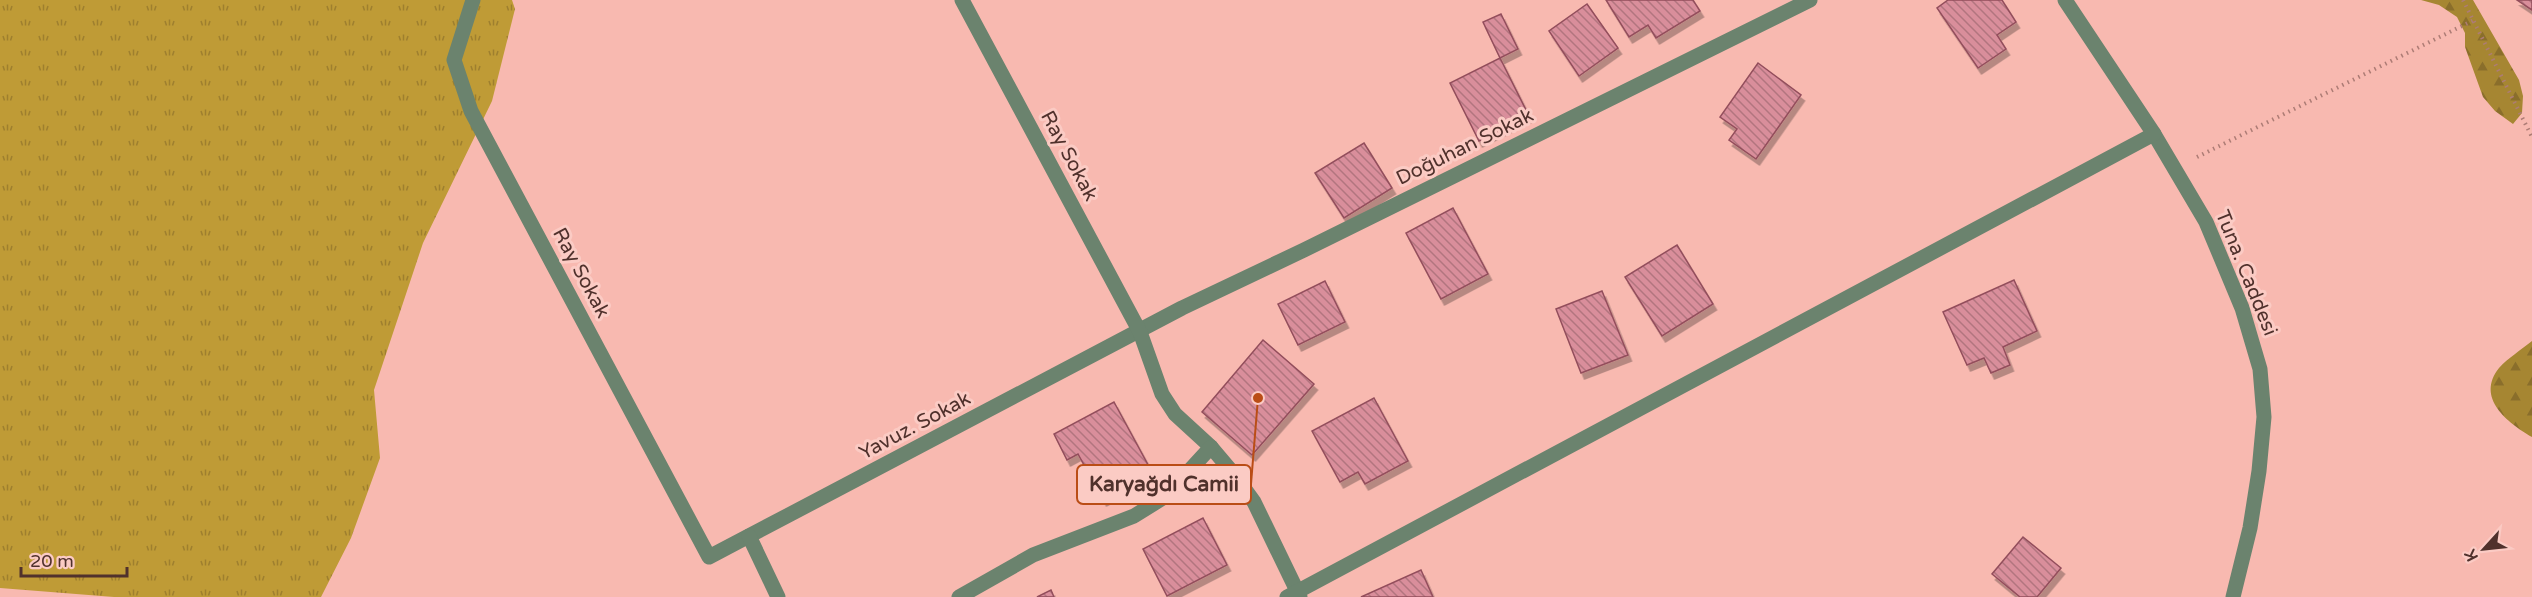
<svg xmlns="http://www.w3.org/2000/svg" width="2532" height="597" font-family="'Varela Round',sans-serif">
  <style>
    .grass { fill: url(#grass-tufts) }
    .forest { fill: url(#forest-firs) }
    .building { fill: url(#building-back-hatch); stroke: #934e5c; stroke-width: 1.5; filter: url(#shadow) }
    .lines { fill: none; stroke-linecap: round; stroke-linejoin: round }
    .path { stroke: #ad7c75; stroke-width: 4; stroke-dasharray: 1.5 4.5; stroke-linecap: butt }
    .minor { stroke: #6b836e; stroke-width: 15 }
    .labels { text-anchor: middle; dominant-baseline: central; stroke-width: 6; stroke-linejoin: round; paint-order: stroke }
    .street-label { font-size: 20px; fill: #50312c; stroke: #fbcbc4 }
    .leader { fill: none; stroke: #ba4d16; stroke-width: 2 }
    .callout-dot { fill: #ba4d16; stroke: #fbcbc4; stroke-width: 2 }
    .callout { fill: #fbcbc4; stroke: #ba4d16; stroke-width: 2 }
    .callout-label { font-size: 21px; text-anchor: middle; font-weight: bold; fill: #50312c }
  </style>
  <defs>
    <pattern id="grass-tufts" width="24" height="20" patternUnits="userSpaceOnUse" patternTransform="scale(1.5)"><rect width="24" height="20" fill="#bf9b36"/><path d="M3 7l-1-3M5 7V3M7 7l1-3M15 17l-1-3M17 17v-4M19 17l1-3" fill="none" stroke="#9e7f2e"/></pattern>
    <pattern id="forest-firs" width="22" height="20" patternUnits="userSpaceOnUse" patternTransform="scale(1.5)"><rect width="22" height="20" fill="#a68632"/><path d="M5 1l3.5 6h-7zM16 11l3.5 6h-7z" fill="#8a6e2b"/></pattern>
    <pattern id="building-back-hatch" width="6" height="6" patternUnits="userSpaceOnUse" patternTransform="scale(1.5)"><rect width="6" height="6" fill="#d98e9b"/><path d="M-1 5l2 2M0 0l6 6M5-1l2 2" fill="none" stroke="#b2757f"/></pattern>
    <filter id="shadow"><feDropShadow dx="3.5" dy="6" stdDeviation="0" flood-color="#0004"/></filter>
  </defs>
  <rect width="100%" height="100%" fill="#f8b9b0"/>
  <polygon class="grass" points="0,0 512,0 515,9 492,101 423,243 374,390 380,458 351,538 321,597 114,597 0,588"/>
  <g class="forest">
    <polygon points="2421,0 2473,0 2519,80 2523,96 2522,113 2513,124 2495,111 2483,97 2465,47 2465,33 2457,17 2439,5"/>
    <path d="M2532,341V437C2508,423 2475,398 2499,368C2508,358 2521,350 2532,341Z"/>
  </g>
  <g class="building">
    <polygon points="1606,0 1693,0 1700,11 1656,38 1648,25 1629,37"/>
    <polygon points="1948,0 2002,0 2016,22 1997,35 2006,49 1978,68 1937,8"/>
    <polygon points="2532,0 2532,10 2517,0"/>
    <polygon points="1587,4 1618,48 1579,76 1549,31"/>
    <polygon points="1501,14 1518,49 1500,58 1483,22"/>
    <polygon points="1500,58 1529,116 1479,141 1450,83"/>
    <polygon points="1758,63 1801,95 1756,159 1729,140 1737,129 1720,117"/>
    <polygon points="1364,143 1392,188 1344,218 1315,173"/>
    <polygon points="1453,208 1488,274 1441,299 1406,233"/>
    <polygon points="1677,245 1713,304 1662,336 1625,277"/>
    <polygon points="2014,280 2037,331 2003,347 2010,365 1991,373 1984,358 1967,365 1943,312"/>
    <polygon points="1325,281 1345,322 1298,345 1278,304"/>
    <polygon points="1602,291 1628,355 1581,373 1556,309"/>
    <polygon points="1263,340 1314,384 1252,455 1202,412"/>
    <polygon points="1374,398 1408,461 1365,484 1358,472 1340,482 1312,431"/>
    <polygon points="1114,402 1153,474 1103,500 1078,454 1067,460 1054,434"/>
    <polygon points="1203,518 1227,565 1167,596 1143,549"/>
    <polygon points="2023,537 2061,568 2037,597 2020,597 1992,574"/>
    <polygon points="1421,570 1433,597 1361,597"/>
    <polygon points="1051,590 1054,597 1037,597"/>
  </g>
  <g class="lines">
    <g class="path">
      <polyline points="2463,0 2532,137"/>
      <polyline points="2197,157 2474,20"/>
    </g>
    <g class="minor">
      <polyline points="473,0 454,60 471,111 709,557 1182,308 1304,250 1810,0"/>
      <polyline points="962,0 1140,332 1162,394 1175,414 1211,447 1233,473 1254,502 1300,597"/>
      <polyline points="2065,0 2154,134 2206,222 2242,308 2260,369 2264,417 2259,471 2250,528 2233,597"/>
      <polyline points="749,536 778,597"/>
      <polyline points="959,597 1033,555 1134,516 1166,496 1211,447"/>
      <polyline points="1287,597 2154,134"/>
    </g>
  </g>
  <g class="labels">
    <g class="street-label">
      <text transform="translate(1465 147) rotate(-26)">Doğuhan Sokak</text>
      <text transform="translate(1069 156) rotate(62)">Ray Sokak</text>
      <text transform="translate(581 273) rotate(62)">Ray Sokak</text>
      <text transform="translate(2246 273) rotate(68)">Tuna. Caddesi</text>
      <text transform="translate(915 426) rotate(-28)">Yavuz. Sokak</text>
    </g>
  </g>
  <path class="leader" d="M1258 398L1251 484"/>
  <circle class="callout-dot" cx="1258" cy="398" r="6"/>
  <rect class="callout" x="1077" y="465" width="174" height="39" rx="6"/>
  <g class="callout-label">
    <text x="1164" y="491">Karyağdı Camii</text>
  </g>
  <g transform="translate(2484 549) rotate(243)" stroke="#fbcbc4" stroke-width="4.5" paint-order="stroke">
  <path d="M0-4.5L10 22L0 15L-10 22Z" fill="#50312c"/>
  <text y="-9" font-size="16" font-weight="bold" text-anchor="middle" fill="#50312c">K</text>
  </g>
  <path d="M21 567v9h106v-9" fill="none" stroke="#50312c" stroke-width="3"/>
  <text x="30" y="567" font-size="18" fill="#50312c" stroke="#fbcbc4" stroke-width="4.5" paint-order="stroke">20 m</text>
</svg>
